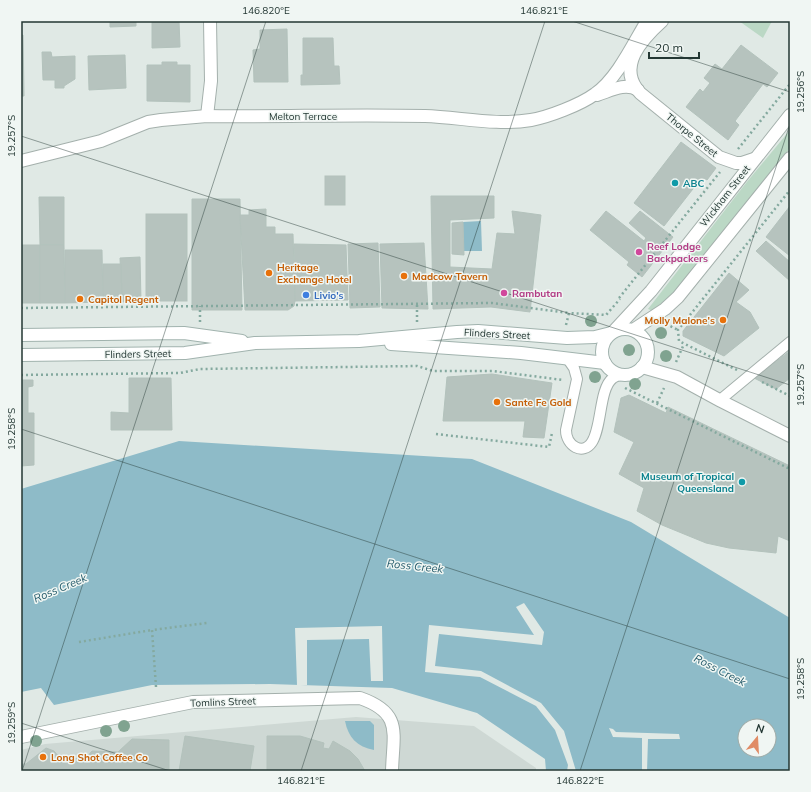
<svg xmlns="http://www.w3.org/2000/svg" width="811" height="792" font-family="Mulish,sans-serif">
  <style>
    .built { fill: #ced8d4 }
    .green { fill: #bbd8c5 }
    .water { fill: #8ebbc8; fill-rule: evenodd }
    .pier { fill: #e0e9e5 }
    .building { fill: #b6c3be; stroke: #b3c2bc }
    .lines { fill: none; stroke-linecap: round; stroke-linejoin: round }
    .service-casing { stroke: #a4b0ac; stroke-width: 12 }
    .minor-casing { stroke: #a4b0ac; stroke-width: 14 }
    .tertiary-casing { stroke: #a4b0ac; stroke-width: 14 }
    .secondary-casing { stroke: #a1b3ae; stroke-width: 14 }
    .path { stroke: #84a99f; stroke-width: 2.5; stroke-dasharray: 2 3; stroke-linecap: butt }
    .service { stroke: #fff; stroke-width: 10 }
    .minor { stroke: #fff; stroke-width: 12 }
    .tertiary { stroke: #fff; stroke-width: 12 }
    .secondary { stroke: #fff; stroke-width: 12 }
    .tree { fill: #80a390 }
    .ticks { fill: none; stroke: #233733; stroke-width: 1; stroke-opacity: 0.45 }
    .culture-dot { fill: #0f9aa8; stroke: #f0f6f3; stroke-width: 1.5 }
    .hotel-dot { fill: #d1479c; stroke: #f0f6f3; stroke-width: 1.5 }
    .food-dot { fill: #e8710a; stroke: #f0f6f3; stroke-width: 1.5 }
    .shop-dot { fill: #3f7fe0; stroke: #f0f6f3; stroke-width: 1.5 }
    .labels { text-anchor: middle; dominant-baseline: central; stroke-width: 3; stroke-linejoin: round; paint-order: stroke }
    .street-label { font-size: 10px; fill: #233733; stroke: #f0f6f3 }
    .culture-label { font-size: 10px; font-weight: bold; fill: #0d838f; stroke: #f0f6f3; text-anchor: start }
    .hotel-label { font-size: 10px; font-weight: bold; fill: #b23c85; stroke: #f0f6f3; text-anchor: start }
    .food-label { font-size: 10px; font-weight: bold; fill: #c56008; stroke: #f0f6f3; text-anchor: start }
    .shop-label { font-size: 10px; font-weight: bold; fill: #366cbe; stroke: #f0f6f3; text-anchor: start }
    .water-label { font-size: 11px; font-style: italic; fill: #255b6b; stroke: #f0f6f3 }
    .neatline { fill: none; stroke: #233733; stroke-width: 1.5 }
    .ticks-label { font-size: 10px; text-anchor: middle; fill: #233733 }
  </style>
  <rect width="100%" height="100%" fill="#e0e9e5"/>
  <polygon class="built" points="356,717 474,726 536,768 536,771 21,771 21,750 45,744"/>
  <g class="green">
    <polygon points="739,21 772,21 763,38"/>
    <polygon points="790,130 790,148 677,289 653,311 648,309 746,183"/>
  </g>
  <g class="water">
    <polygon points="481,221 482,251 463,251 463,222"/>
    <path d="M179,441L472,459L631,522L790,618V771H546L545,759L477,713L392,688L270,684L152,685L54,705L41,688L21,692V489ZM745,726H769V750H745Z"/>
    <path d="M345,721H370L374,725V750C357,747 348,737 345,721Z"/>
  </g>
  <g class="pier">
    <polygon points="524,603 544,632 542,645 439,634 435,666 481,671 541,703 564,731 576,771 567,771 568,765 555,730 536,706 480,677 425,672 429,625 534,635 516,607"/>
    <polygon points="382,626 383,681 371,681 369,639 307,640 307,685 297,685 295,628"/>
    <polygon points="609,728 613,729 616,732 679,734 680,739 648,739 647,771 642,771 642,738 613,737"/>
  </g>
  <g class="building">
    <polygon points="110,21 136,21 136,26 110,27"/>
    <polygon points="152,21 179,21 180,47 152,48"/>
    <polygon points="287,29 288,82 254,82 253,50 260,49 260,30"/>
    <polygon points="21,35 23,35 24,96 21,96"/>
    <polygon points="303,38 333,38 334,66 339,66 340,84 301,85 301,75 303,75"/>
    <polygon points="741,45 778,73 767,87 763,84 735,121 739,125 728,140 686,107 700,89 703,92 710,83 704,78 715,64 722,69"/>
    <polygon points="42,52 51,52 52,57 75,56 75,79 64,86 64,88 55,88 55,80 43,80"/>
    <polygon points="125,55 126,88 89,90 88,56"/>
    <polygon points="162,62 177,62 177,65 190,65 190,102 147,101 147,65 162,65"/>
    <polygon points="681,142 716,168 707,180 704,178 698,187 696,185 664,226 634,203"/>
    <rect x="325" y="176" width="20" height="29"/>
    <polygon points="431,196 494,196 494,218 450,220 450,267 492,269 497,233 515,234 512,211 541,215 530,312 491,307 433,309"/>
    <polygon points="39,197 64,197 64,245 40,245"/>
    <polygon points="192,199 240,199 242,310 192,310"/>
    <polygon points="790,206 790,256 766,237"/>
    <polygon points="266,209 266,227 275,227 275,234 293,234 295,301 294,306 288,310 245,310 240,215 249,215 249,210"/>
    <polygon points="606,211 644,241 646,238 629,223 640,211 673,237 642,277 627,265 629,262 590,230"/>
    <rect x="146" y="214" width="41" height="87"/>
    <polygon points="463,222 464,255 452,254 452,223"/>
    <polygon points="766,241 790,262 790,281 756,251"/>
    <polygon points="378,243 380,307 350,308 348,244"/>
    <polygon points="424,243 428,309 382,308 380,244"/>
    <polygon points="294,244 346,245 348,300 295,301"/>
    <rect x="21" y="245" width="19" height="58"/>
    <polygon points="40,245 64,245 65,303 40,303"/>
    <polygon points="65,250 102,250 103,302 65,303"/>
    <polygon points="140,257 141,301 122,302 120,258"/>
    <polygon points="103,264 121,264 122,302 103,302"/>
    <polygon points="729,273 749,290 736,302 750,312 759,328 724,356 683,336 683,331"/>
    <polygon points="790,351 790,378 776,389 754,378"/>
    <polygon points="492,374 552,383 544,438 523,437 525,421 443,421 447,377"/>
    <polygon points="129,378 171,378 172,430 111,430 111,412 129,413"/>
    <polygon points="21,380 33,380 33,386 28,387 28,413 34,413 34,465 21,466"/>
    <polygon points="629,395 666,413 668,407 790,466 790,541 778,536 776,553 729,548 706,543 662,525 637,511 644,488 619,474 634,442 614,432 621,398"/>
    <polygon points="185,736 254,746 250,771 179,771"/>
    <polygon points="267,736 300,736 324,743 323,748 329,749 333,741 350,751 358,759 365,771 267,771"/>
    <polygon points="132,739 169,740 169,771 21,771 21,764 26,764 46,748 54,751 60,758 85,759 92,751 118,752"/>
  </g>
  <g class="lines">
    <g class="service-casing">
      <g id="service">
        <path d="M567,358L574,368L577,379L566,430C566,446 583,456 592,442C602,427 599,388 613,378C617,375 621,375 625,374"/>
        <polyline points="720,400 790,342"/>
      </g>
    </g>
    <g class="minor-casing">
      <g id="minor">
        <path d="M662,21C642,39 616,67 640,93L719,157L736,163H742L754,159"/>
        <path d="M597,95C610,91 625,82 638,90"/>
        <polyline points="207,116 211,81 210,21"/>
        <path d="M21,161L101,141L148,122L161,120L207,116C280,117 353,114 425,116C459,117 497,126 531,120C548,117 580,105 595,94C617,79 633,44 647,21"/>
        <path d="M21,737L193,702L360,698C403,713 393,733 392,771"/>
      </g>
    </g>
    <g class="tertiary-casing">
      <g id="tertiary">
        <polyline points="633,330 665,309 678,297 790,158"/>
        <polyline points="613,332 651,291 790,115"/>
        <polyline points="642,367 677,377 721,401 790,436"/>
      </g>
    </g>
    <g class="secondary-casing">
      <g id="secondary">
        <circle cx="625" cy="352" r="23"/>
        <polyline points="21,335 184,333 242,341"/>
        <polyline points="391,344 521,353 605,363"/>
        <polyline points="21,355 185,353 255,343 359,341 457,332 478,331 567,338 595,337 611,333"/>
      </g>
    </g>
    <g class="path">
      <polyline points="738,149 790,84"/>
      <polyline points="619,298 720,172"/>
      <polyline points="21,308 492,303 569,313"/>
      <polyline points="200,322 200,306"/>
      <polyline points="417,322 417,304"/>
      <polyline points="666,324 678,330"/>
      <polyline points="566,325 569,313 606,315 620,299"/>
      <polyline points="676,362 684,344"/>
      <polyline points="737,370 679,341 678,330 790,190"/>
      <polyline points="21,375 180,373 200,369 417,366 433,371 493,371 563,380"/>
      <polyline points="762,382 790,396"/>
      <polyline points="625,388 790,469"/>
      <polyline points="657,403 664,388"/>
      <polyline points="436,434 549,447 552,433"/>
      <polyline points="79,642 152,630"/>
      <polyline points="156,687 152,630 207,623"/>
    </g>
    <use href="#service" class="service"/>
    <use href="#minor" class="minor"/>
    <use href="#tertiary" class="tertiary"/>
    <use href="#secondary" class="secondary"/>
  </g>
  <g class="tree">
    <circle cx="591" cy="321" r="6"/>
    <circle cx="661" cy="333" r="6"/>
    <circle cx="629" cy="350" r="6"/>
    <circle cx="666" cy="356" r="6"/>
    <circle cx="595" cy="377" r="6"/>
    <circle cx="635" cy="384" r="6"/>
    <circle cx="124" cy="726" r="6"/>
    <circle cx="106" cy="731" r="6"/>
    <circle cx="36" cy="741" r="6"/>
  </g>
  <path class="ticks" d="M572,21L790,92M21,136L790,385M21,429L790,679M21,723L170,771M22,771L266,21M301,771L545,21M580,771L790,124"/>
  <g class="culture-dot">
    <circle cx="675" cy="183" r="4"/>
    <circle cx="742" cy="482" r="4"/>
  </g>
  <g class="hotel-dot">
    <circle cx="639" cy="252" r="4"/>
    <circle cx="504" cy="293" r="4"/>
  </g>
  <g class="food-dot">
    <circle cx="269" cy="273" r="4"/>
    <circle cx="404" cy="276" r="4"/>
    <circle cx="80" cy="299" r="4"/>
    <circle cx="723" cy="320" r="4"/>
    <circle cx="497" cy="402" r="4"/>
    <circle cx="43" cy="757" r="4"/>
  </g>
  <circle class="shop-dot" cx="306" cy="295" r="4"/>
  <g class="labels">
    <g class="street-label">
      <text x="303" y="116">Melton Terrace</text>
      <text transform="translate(692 135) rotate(39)">Thorpe Street</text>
      <text transform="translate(725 196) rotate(-52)">Wickham Street</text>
      <text transform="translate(497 334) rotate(3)">Flinders Street</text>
      <text transform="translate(138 354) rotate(-1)">Flinders Street</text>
      <text transform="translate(223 702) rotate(-2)">Tomlins Street</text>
    </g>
    <g class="culture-label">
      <text x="683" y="183">ABC</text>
      <text x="734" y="476" text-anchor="end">Museum of Tropical<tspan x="734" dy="12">Queensland</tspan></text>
    </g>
    <g class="hotel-label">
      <text x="647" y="246">Reef Lodge<tspan x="647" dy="12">Backpackers</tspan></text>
      <text x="512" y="293">Rambutan</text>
    </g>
    <g class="food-label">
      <text x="277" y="267">Heritage<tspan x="277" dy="12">Exchange Hotel</tspan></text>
      <text x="412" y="276">Madcow Tavern</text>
      <text x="88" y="299">Capitol Regent</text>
      <text x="715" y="320" text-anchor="end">Molly Malone's</text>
      <text x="505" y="402">Sante Fe Gold</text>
      <text x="51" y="757">Long Shot Coffee Co</text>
    </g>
    <g class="shop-label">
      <text x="314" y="295">Livio's</text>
    </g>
    <g class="water-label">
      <text transform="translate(415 566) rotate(6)">Ross Creek</text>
      <text transform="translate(60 588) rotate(-23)">Ross Creek</text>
      <text transform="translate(720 670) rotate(27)">Ross Creek</text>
    </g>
  </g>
  <rect width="811" height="792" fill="none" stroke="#f0f6f3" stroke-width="44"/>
  <g transform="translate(757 738) rotate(18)"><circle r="19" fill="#f0f6f3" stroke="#9eaaa6"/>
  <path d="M0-3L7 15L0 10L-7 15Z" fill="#e08c66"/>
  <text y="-6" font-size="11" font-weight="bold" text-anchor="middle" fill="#233733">N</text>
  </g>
  <path d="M649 52v6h50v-6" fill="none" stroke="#233733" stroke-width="2"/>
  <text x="655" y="52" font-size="12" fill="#233733" stroke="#f0f6f3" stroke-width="3" paint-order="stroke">20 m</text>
  <rect x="22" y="22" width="767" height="748" class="neatline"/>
  <g class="ticks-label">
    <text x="266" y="14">146.820°E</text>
    <text x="544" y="14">146.821°E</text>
    <text transform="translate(800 92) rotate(-90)" y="4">19.256°S</text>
    <text transform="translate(11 136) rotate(-90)" y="4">19.257°S</text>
    <text transform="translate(800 385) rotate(-90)" y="4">19.257°S</text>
    <text transform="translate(11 429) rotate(-90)" y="4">19.258°S</text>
    <text transform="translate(800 679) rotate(-90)" y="4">19.258°S</text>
    <text transform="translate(11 723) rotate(-90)" y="4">19.259°S</text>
    <text x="301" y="784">146.821°E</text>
    <text x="580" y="784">146.822°E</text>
  </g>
</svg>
